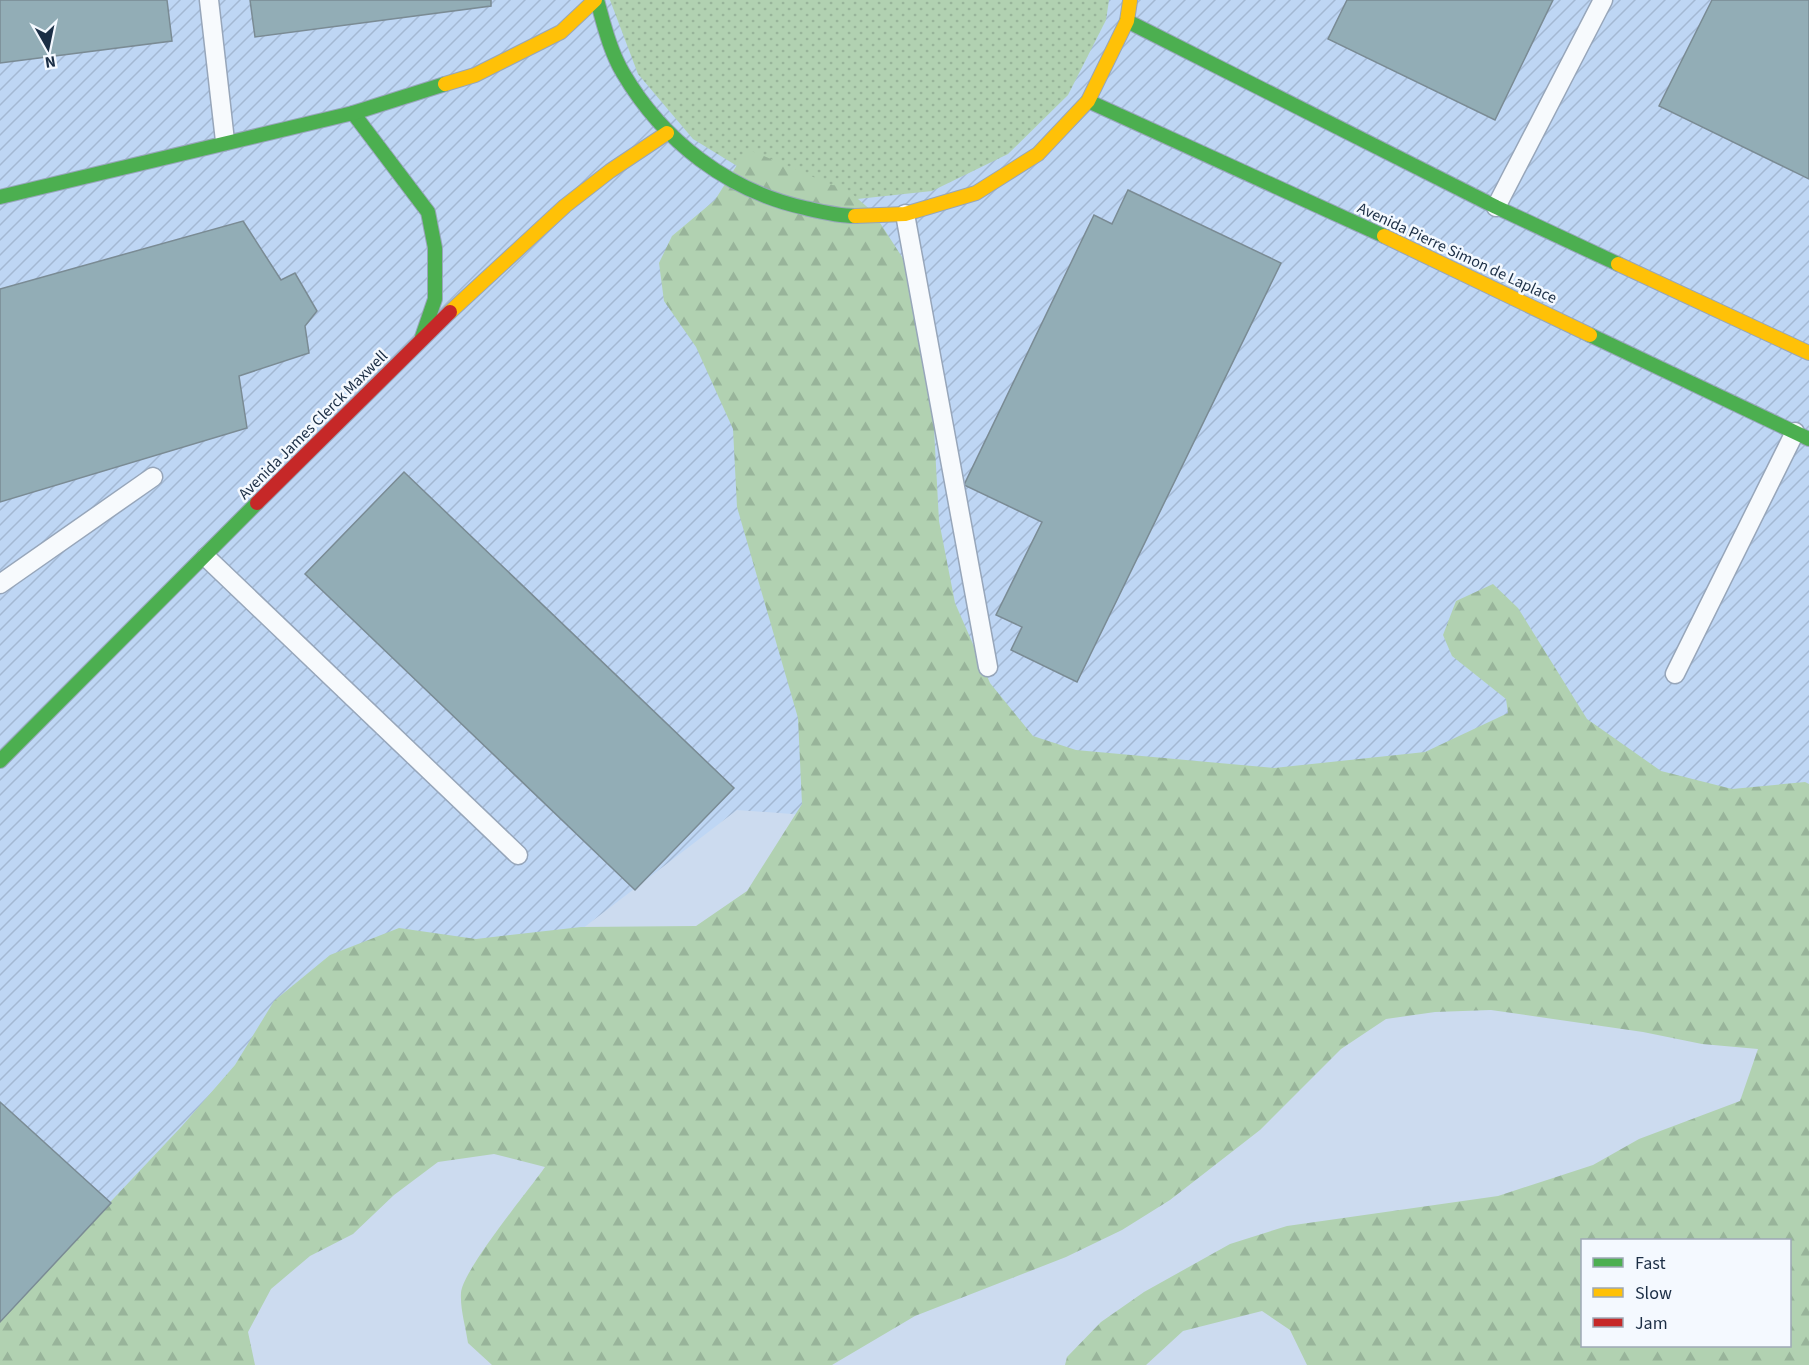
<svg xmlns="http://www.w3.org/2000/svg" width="1809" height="1365" font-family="'Source Sans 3',sans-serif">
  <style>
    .industrial { fill: url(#industrial-furrows) }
    .grass { fill: url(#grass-dots) }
    .forest { fill: url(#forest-firs); fill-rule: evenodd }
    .building { fill: #92adb6; stroke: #7a8b94; stroke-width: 1.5 }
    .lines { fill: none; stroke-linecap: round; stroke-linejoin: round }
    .lane-casing { stroke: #97a6ba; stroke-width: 21 }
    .fast-casing { stroke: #97a6ba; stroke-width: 16 }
    .slow-casing { stroke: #97a6ba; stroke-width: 16 }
    .jam-casing { stroke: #97a6ba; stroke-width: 16 }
    .lane { stroke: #f7fafd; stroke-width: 18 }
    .fast { stroke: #4caf50; stroke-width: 14 }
    .slow { stroke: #ffc107; stroke-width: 14 }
    .jam { stroke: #c62828; stroke-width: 14 }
    .labels { text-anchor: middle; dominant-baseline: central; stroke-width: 5; stroke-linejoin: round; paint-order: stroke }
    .street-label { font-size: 16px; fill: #1b2e45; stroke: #f4f9ff }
  </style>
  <defs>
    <pattern id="industrial-furrows" width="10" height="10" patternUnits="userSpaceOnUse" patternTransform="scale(1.5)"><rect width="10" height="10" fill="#bed6f4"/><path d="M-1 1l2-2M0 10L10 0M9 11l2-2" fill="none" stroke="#a3b8d3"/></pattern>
    <pattern id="grass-dots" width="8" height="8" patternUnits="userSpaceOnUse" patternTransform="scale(1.5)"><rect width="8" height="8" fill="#b1d1b1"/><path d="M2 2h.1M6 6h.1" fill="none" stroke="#98b49a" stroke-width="1.8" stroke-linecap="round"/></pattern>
    <pattern id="forest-firs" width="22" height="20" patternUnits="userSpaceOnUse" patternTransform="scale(1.5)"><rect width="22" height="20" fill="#b1d1b1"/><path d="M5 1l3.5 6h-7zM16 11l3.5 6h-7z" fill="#98b49a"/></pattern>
  </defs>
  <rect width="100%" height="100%" fill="#ccdbef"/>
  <polygon class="industrial" points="0,0 1809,0 1809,888 737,810 14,1365 0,1365"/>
  <polygon class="grass" points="610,0 1109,0 1106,20 1068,95 1008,154 932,191 848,200 765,183 693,139 638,74"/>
  <path class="forest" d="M747,149L832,185L843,186L873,212L913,274L933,410L939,521L955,603L990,683L1033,736L1076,750L1274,768L1425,752L1508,713L1506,699L1452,656L1443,635L1456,601L1493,584L1518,608L1587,719L1661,771L1732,789L1805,782L1809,784V1365H1307L1290,1330L1262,1311L1183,1331L1146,1365H1065L1067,1357L1101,1322L1144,1292L1230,1244L1287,1226L1498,1196L1593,1165L1639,1139L1740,1101L1758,1049L1702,1044L1643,1032L1491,1010L1435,1012L1386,1019L1341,1049L1260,1130L1170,1200L1122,1230L1066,1257L915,1316L832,1365H492L468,1343C466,1328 460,1309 461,1293C462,1271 529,1190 545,1167L494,1154L438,1162L394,1195L353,1234L310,1256L271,1289L248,1332L255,1365H0V1287L98,1215L182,1126L235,1065L274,1001L330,955L399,928L476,939L581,927L696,926L747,891L802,804L798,718L737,507L733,429L696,347L664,301L659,263L672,236L715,200ZM1582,1240H1790V1346H1582Z"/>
  <g class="building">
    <polygon points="0,0 167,0 172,41 0,63"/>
    <polygon points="250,0 491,0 491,6 255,37"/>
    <polygon points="1347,0 1553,0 1495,120 1328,39"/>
    <polygon points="1712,0 1809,0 1809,179 1659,106"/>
    <polygon points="1128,190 1281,263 1077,682 1011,650 1022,627 996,615 1042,522 964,485 1094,215 1112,224"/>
    <polygon points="243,221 281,280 295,273 317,311 305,326 309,353 239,376 247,428 0,502 0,289"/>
    <polygon points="404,472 734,788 635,890 305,574"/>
    <polygon points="0,1102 111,1203 0,1322"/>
  </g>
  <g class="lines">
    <g class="lane-casing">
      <g id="lane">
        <polyline points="209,0 225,141"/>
        <polyline points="1496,207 1603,0"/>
        <polyline points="905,214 988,667"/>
        <polyline points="206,557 518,855"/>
        <polyline points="0,584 153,477"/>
        <polyline points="1675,674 1795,432"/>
      </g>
    </g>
    <g class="fast-casing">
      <g id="fast">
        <path d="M597,0C604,25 610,51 623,73C663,141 728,191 805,208C822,212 838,216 855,216"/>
        <polyline points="1127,21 1496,207 1618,264"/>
        <polyline points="1088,101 1384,236"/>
        <polyline points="353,113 428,212 435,248 435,299 422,337"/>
        <polyline points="0,197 353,113 445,84"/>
        <polyline points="1590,335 1809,439"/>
        <polyline points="0,761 257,503"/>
      </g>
    </g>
    <g class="slow-casing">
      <g id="slow">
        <polyline points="445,84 475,75 561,32 595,0"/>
        <polyline points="855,216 905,214 976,193 1038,154 1088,101 1127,21 1130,1"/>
        <polyline points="1384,236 1590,335"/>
        <polyline points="1618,264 1809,353"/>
        <polyline points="450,312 565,206 610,171 667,133"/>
      </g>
    </g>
    <g class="jam-casing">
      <polyline id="jam" points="257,503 450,312"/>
    </g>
    <use href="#lane" class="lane"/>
    <use href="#fast" class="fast"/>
    <use href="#slow" class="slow"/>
    <use href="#jam" class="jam"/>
  </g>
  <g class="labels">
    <g class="street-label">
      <text transform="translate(1457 253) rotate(25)">Avenida Pierre Simon de Laplace</text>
      <text transform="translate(313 425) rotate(-45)">Avenida James Clerck Maxwell</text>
    </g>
  </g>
  <rect x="1581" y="1239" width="210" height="108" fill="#f4f9ff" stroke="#9da8b5" stroke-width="1.5"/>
  <rect x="1593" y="1258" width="30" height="9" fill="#4caf50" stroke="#9da8b5" stroke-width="1.5"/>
  <text x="1635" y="1269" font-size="18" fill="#1b2e45">Fast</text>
  <rect x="1593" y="1288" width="30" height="9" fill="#ffc107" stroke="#9da8b5" stroke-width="1.5"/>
  <text x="1635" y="1299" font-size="18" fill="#1b2e45">Slow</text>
  <rect x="1593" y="1318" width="30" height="9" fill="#c62828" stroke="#9da8b5" stroke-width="1.5"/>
  <text x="1635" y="1329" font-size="18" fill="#1b2e45">Jam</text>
  <g transform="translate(48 48) rotate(171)" stroke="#f4f9ff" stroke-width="4.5" paint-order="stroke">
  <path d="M0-4.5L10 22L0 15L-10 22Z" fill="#1b2e45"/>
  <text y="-9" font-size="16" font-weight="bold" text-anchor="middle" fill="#1b2e45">N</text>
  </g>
</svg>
